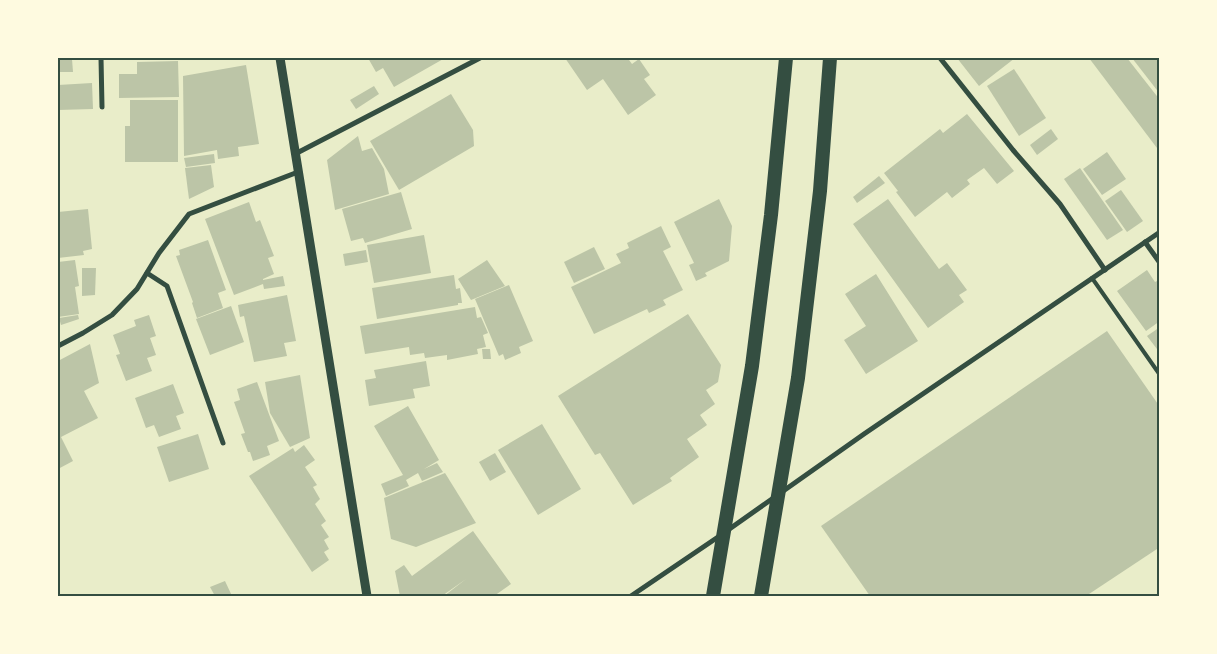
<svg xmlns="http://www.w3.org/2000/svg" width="1217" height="654" font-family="Manrope,sans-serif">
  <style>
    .building { fill: #bcc5a7 }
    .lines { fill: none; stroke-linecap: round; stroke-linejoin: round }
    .service { stroke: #344e41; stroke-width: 4 }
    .minor { stroke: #344e41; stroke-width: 5 }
    .tertiary { stroke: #344e41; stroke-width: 9 }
    .trunk { stroke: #344e41; stroke-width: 14 }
    .neatline { fill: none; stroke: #344e41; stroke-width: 2 }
  </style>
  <rect width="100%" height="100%" fill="#e9edc9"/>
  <g class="building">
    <polygon points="58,58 72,59 73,72 58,72"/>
    <polygon points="368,58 445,58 394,87 383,68 376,72"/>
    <polygon points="565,58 633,58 629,60 632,64 639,59 650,75 644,79 656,95 628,115 603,79 587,90"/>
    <polygon points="957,58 1015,58 979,86"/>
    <polygon points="1089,58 1127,58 1160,100 1160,152"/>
    <polygon points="1132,58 1160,58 1160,94"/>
    <polygon points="178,61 179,97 119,98 119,74 137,74 137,62"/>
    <polygon points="246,65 259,144 238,147 239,156 218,159 217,150 184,156 183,76"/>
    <polygon points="1014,69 1046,118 1019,136 987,86"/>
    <polygon points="92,83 93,109 58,110 58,85"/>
    <polygon points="374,86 379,94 356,109 350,100"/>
    <polygon points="451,94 473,130 474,146 399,190 370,141"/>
    <polygon points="130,100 178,100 178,162 125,162 125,126 130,126"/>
    <polygon points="967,114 1014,171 997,184 984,168 967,180 970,184 952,198 947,192 915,217 896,192 898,191 884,173 940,129 943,133"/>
    <polygon points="1051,129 1058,139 1037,155 1030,145"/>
    <polygon points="358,136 362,151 372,148 384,169 389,194 335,210 327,160"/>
    <polygon points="1107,152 1126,179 1102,195 1083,169"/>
    <polygon points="214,154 215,163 186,167 184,158"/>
    <polygon points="211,165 214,187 189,199 185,168"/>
    <polygon points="1080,168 1123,230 1107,240 1064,179"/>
    <polygon points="879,176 885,183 857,203 853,197"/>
    <polygon points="1121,190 1143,221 1127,232 1105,201"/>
    <polygon points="401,192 412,229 365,243 363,238 351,241 342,209"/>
    <polygon points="719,199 732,226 729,261 705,273 707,276 696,281 689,265 694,263 674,222"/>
    <polygon points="888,199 939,269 947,263 967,290 959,295 964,302 928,328 853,224"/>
    <polygon points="249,202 256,222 260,220 274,256 268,258 274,274 263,279 263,280 283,276 285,286 264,289 263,284 234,295 205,219"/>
    <polygon points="88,209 92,249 83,251 84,255 58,258 58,212"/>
    <polygon points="661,226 671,247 663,251 683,290 663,300 666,305 649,313 647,309 594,334 571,287 621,263 616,254 629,248 627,243"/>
    <polygon points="424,235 431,273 374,283 367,245"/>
    <polygon points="208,240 226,290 218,293 223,308 197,318 192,303 193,302 176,256 180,255 179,250"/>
    <polygon points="594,247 605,269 574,283 564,262"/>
    <polygon points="366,250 368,262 345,266 343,254"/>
    <polygon points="75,260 79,286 75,287 79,314 58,317 58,262"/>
    <polygon points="487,260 505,286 471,300 458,279"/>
    <polygon points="82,268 96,268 95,295 82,296"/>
    <polygon points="1147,270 1155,282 1157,281 1160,285 1160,321 1146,331 1117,291"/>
    <polygon points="876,274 918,341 866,374 844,340 866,326 845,294"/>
    <polygon points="454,275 456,289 460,288 462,303 458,303 458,305 377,319 372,288"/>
    <polygon points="509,285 533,341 519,347 521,353 505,360 503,354 499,356 475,299"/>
    <polygon points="287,295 296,341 284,343 287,356 254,362 244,316 240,317 238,305"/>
    <polygon points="231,306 244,342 210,355 196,319"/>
    <polygon points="475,307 477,318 481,317 488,333 483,335 486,347 477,349 478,354 447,360 447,355 425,358 424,353 410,355 409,347 365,354 360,326"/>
    <polygon points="688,314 721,365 718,382 706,390 715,404 700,415 707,425 687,439 699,457 670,478 672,481 633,505 600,453 595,455 558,396"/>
    <polygon points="78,315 79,319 61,325 59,318"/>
    <polygon points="149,315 156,336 150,338 156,355 147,358 152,371 126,381 116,355 120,354 113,335 136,326 134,320"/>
    <polygon points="1160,327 1160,353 1147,336"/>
    <polygon points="1107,331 1160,407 1160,547 1086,596 870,596 821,526"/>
    <polygon points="90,344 99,383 84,391 98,418 61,437 73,461 58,469 58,361"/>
    <polygon points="482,349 490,349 491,359 483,359"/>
    <polygon points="426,361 430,386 413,389 415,398 369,406 365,380 376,378 374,370"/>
    <polygon points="300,375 310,438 290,447 270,413 265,382"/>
    <polygon points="257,382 279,441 267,446 270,455 253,461 250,452 248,452 241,434 245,433 234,402 240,400 237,389"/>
    <polygon points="173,384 184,413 176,416 181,429 159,437 154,425 146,428 135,398"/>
    <polygon points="408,406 439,460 424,469 437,463 443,472 422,481 418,473 406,480 409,486 386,496 381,484 403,475 374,426"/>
    <polygon points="542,424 581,489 538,515 498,450"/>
    <polygon points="198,434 209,469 169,482 157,447"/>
    <polygon points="304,445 315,460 305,467 317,485 313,487 320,499 315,504 326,521 321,525 329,537 324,540 329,549 324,552 329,560 312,572 249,476 293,448 295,452"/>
    <polygon points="495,453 506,472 490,481 479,462"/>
    <polygon points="445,473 476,523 416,547 391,539 384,498"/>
    <polygon points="473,531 511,584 494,596 444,596 466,579 442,596 400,596 395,571 404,565 412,576"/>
    <polygon points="225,581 232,596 215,596 210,587"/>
  </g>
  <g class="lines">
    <polyline class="service" points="1092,278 1160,375"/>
    <g class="minor">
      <polyline points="101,58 102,107"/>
      <polyline points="940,58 1013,150 1060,204 1105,270"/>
      <polyline points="295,154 480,58"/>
      <polyline points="1145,242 1160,263"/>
      <polyline points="147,273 167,286 223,443"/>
      <polyline points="58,346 83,333 112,315 137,289 159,253 189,214 298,172"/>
      <polyline points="728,530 864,434 1160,232"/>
      <polyline points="631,596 721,535"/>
    </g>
    <polyline class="tertiary" points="280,58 367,596"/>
    <g class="trunk">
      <polyline points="713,596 752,366 771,215 786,58"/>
      <polyline points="761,596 798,378 820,191 830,58"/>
    </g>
  </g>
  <rect width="1217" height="654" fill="none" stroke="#fefae0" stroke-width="118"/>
  <rect x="59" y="59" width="1099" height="536" class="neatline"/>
</svg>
